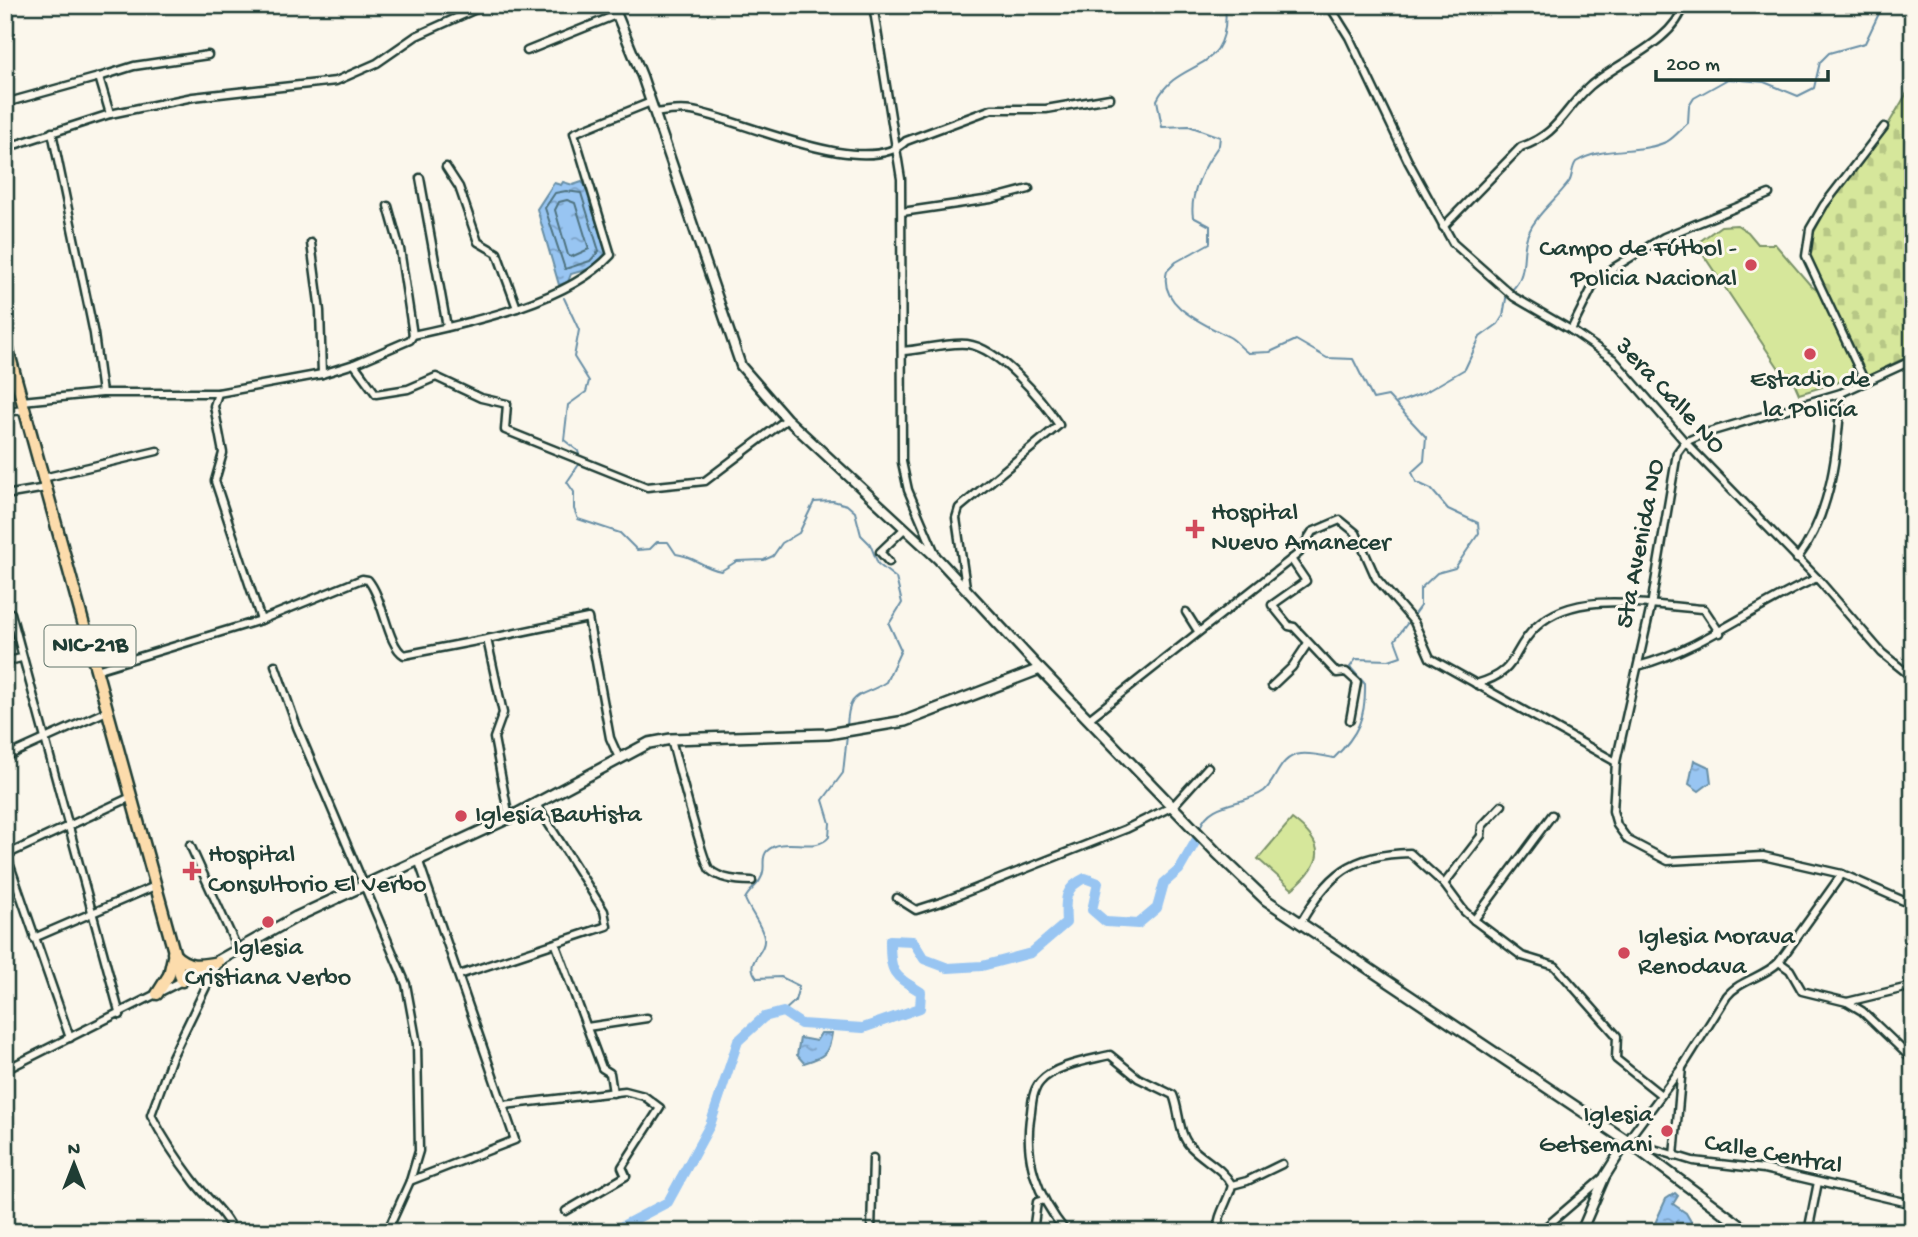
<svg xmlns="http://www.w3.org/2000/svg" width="1918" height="1237" font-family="'Gochi Hand',sans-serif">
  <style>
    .green { fill: #d6e79b; stroke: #7a9268; stroke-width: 2 }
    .cemetery { fill: url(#cemetery-stones); stroke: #7a9268; stroke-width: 2 }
    .water { fill: url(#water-ripples); stroke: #688fa6; stroke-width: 2 }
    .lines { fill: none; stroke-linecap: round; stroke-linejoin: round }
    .shore { stroke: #4f7380; stroke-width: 2 }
    .stream { stroke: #688fa6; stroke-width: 2 }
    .river { stroke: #98c5f2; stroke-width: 10 }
    .minor-casing { stroke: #1f3d34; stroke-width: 11 }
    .tertiary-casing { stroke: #1f3d34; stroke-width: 13 }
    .secondary-casing { stroke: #1f3d34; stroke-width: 14 }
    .trunk-casing { stroke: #1f3d34; stroke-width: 15 }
    .minor { stroke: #fbf7ec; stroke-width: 6 }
    .tertiary { stroke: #fbf7ec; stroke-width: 8 }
    .secondary { stroke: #fbf7ec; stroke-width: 9 }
    .trunk { stroke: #fcdcac; stroke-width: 10 }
    .poi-dot { fill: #d1495b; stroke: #fbf7ec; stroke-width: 2.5 }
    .labels { text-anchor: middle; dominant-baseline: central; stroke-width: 6; stroke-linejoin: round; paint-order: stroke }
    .shield { fill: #fbf7ec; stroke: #61756b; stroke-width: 2 }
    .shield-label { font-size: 24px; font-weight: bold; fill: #1f3d34 }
    .poi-label { font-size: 26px; fill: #1f3d34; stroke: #fbf7ec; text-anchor: start }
    .street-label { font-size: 26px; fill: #1f3d34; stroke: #fbf7ec }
  </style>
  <defs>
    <pattern id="cemetery-stones" width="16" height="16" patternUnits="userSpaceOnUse" patternTransform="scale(1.75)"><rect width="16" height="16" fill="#d6e79b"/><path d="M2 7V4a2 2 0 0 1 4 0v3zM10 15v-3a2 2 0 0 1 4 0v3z" fill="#b7c786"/></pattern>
    <pattern id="water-ripples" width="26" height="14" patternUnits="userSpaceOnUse" patternTransform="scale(1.75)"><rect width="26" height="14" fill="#98c5f2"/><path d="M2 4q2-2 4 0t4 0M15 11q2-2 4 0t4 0" fill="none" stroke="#7ba1c5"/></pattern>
  </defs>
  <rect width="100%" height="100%" fill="#fbf7ec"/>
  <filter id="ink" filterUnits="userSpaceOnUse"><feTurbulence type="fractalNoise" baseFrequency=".0143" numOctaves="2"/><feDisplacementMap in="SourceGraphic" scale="14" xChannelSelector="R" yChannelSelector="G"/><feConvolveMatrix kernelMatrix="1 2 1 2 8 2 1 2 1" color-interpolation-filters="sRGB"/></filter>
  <g filter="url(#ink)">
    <g class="green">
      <polygon points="1737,225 1748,232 1758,244 1775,244 1811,286 1821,293 1858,376 1799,394 1790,373 1784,376 1696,244 1721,226"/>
      <path d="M1292,819C1326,844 1325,862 1292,889L1258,859Z"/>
    </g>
    <polygon class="cemetery" points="1913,83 1913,354 1866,377 1809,255 1814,232 1827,208 1885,130"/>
    <g class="water">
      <polygon points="563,182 573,185 582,182 585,185 606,253 592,268 571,274 568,282 559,285 537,209 554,183 561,185"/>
      <polygon points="1694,760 1709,767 1711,782 1699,791 1689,784"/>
      <path d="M821,1033H832C829,1056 822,1057 804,1063L797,1055L800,1038L816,1041Z"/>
      <polygon points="1675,1193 1678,1196 1673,1204 1686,1213 1697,1232 1651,1232 1666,1199"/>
    </g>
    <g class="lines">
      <g class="shore">
        <polygon points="566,191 581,193 599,251 590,261 565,269 545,208 555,193"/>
        <polygon points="567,200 575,203 589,249 571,257 568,255 555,210 559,202"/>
      </g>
      <g class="stream">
        <path d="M1512,290C1529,273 1520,253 1528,234C1537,213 1556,200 1569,182C1573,176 1571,169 1576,162C1603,145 1639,155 1668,141C1675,137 1682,128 1688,123L1689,106L1694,98L1728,79L1764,82L1798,96L1814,88L1820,62L1829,53L1865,43L1883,5"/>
        <polyline points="564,298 579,330 574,357 589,381 586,392 568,405 564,440 578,451 580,458"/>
        <polyline points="1397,403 1424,393 1465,369 1480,337 1498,324 1503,316 1507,293"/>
        <path d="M580,463L567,482L574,492V509L578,519L620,533L637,550L650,549L657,542H668L676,554C694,556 703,568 721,571L737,561L764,560L773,556L782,543L799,533L814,502L833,501L847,505L855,512L861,535L870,544L878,564L896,578L902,603L889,624L901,650L886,682C861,699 848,688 847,728"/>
        <path d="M1200,828C1209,800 1244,806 1264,791C1277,780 1279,756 1301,754C1311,753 1324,756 1334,758C1358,735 1366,717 1365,684L1350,667L1356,659L1389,660L1401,656L1395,640L1420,606V589L1437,573L1455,568L1479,533L1478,523L1448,509L1431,489L1416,482L1412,472L1424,461L1426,437L1388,396L1373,399L1353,359L1327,358L1296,340L1270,352L1248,353C1241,348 1237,342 1231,338C1208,325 1157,307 1167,271L1176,262L1210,243V226L1193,217C1189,192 1205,165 1219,145L1220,137L1189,126L1162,127L1157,100C1179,56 1232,77 1225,5"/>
        <path d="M783,1012L795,1001L799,986L781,977L757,978C743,961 766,954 764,938C763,927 749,910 745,899C750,888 761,885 763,872C765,865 761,857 767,851C783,835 816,854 829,837L830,823L823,800L843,773L847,736"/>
      </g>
      <path class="river" d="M611,1232L668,1202L710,1125L738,1041L764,1017L783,1012L801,1024L863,1028L920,1008L921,992C893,975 890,974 890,940L913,941L924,959L948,968L982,966L1031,953L1066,923C1065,901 1063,888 1085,878L1098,883L1092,910L1106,922L1138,924L1157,908L1164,883L1179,870L1197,839"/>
      <g class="minor-casing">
        <g id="minor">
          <polyline points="873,5 901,179 902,462 908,490 937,558"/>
          <polyline points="1329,5 1349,37 1408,161 1453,243 1514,297 1571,330 1613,359 1685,442 1817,578 1882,653 1913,678"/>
          <polyline points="527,51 616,15"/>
          <polyline points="99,77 134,66 208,55"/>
          <polyline points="5,103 99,77 110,114"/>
          <path d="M655,113C668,111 679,109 692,111C741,119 866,181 906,141L992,109H1046L1110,98"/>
          <polyline points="52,132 94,334 102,393"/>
          <polyline points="5,148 110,114 193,97 336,81 377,63 416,36 485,5"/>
          <polyline points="446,167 459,187 478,242 497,253 517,308"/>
          <polyline points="420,178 447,327"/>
          <polyline points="388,206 400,249 413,335"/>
          <polyline points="902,212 991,199 1029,189"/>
          <path d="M1443,227L1521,147C1559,134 1563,110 1590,86C1616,63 1674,42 1684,5"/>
          <polyline points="311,243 320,311 322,374"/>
          <polyline points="1571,330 1597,278 1664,237 1769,194"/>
          <path d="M902,351C922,350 947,342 967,344C999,348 1042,399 1059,425L959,508L956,518L966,587"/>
          <polyline points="1913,360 1841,393 1706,433 1685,442 1677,453 1651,606 1616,762 1613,811 1617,825 1628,840 1668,861 1763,856 1842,874 1913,905"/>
          <path d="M354,364L410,340L413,335C473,322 569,301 611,255L574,133L651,102"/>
          <polyline points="1865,382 1806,256 1810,229 1824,205 1884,127"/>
          <polyline points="218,393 214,406 223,453 215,481 261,620"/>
          <polyline points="22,401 102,393 218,393 322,374 354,364 376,394 408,389 436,377 481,398 507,404 505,430 647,487 705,481 787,419"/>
          <polyline points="5,412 24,410"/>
          <polyline points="43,478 157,451"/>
          <polyline points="5,495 46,488"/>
          <polyline points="1291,559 1306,581 1272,605 1289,626 1294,627 1337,673 1346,672 1357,682 1350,720"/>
          <path d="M1797,559C1832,513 1838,449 1841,393"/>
          <polyline points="889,562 880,552 903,530"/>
          <polyline points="1186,612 1198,631"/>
          <polyline points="11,613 120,1015"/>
          <polyline points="487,639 588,618 610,738 619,758"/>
          <polyline points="5,662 21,658"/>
          <polyline points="275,665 297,727 406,984 417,1044 419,1151 410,1181 387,1232"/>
          <path d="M1638,666C1704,648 1755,605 1817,578"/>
          <path d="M96,670L261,620L362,579L368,580C384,599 387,645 404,655L487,639L503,713L494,738L509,818"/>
          <path d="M1476,684C1521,671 1509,653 1536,627C1576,588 1653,606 1704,609L1720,633"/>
          <polyline points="1272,686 1292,667 1308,643"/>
          <polyline points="1090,718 1299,553 1312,532 1340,520 1356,533 1376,578 1414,622 1430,658 1616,762"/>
          <path d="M671,739C676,757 703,863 710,870C720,879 740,881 752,881"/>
          <polyline points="5,757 107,711"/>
          <polyline points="190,845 238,950"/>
          <polyline points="5,851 70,1038"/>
          <polyline points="6,855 131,797"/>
          <path d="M1842,874L1779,962C1764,977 1740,980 1727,996L1683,1066L1627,1141L1693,1161L1764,1169L1913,1204"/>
          <polyline points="1444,884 1481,836 1482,826 1502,805"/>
          <polyline points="897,898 916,910 944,901 1126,829 1173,806 1208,767"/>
          <polyline points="1474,920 1552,815"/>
          <path d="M1300,924C1329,874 1351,854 1410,853L1444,884L1464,911L1474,920L1522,956L1555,966L1617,1036L1616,1059L1661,1095"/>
          <polyline points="34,938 155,886"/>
          <polyline points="556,945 602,1068 610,1073 613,1093"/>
          <path d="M218,962L172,1057L151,1115C163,1138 177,1159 193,1180C205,1197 225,1212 233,1232"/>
          <polyline points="1779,962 1790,970 1802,991 1847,1002 1862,1011 1913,1060"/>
          <polyline points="459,975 607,926 604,911 536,804"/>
          <polyline points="1847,1002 1913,986"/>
          <polyline points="587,1027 647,1018"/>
          <polyline points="5,1070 182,981"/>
          <polyline points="504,1105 625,1091 644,1096 660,1108 622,1167 626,1176 566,1211"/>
          <polyline points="1674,1156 1682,1067"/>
          <polyline points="410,1181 515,1140 419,862"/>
          <polyline points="871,1232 873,1158"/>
          <polyline points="1033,1232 1037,1202 1044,1200"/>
          <path d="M1066,1232C1037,1196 1023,1158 1031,1112C1032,1102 1033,1090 1040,1082C1054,1065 1090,1060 1110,1055L1138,1078L1173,1095C1180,1111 1178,1135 1191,1147C1205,1161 1221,1167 1232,1185"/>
          <path d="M1218,1232C1216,1216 1229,1200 1232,1185L1247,1181L1282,1164"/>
          <polyline points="1540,1232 1605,1176"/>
          <polyline points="1808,1232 1818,1182"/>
        </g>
      </g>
      <g class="tertiary-casing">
        <g id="tertiary">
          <polyline points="613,5 642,76 741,366 787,419 938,559 1040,669"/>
          <polyline points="1581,1232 1605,1176 1627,1141"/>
        </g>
      </g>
      <g class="secondary-casing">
        <polyline id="secondary" points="182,981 296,917 509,818 649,743 671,739 828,734 905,721 1040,669 1217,853 1266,900 1627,1141 1749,1232"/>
      </g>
      <g class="trunk-casing">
        <g id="trunk">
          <polyline points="5,339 182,981"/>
          <path d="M173,953C188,968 199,966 218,962"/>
          <polyline points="157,994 169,975 173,957"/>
        </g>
      </g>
      <use href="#minor" class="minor"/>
      <use href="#tertiary" class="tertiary"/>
      <use href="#secondary" class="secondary"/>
      <use href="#trunk" class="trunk"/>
    </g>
  </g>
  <g class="poi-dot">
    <circle cx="1751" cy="265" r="7"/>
    <circle cx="1810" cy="354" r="7"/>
    <path d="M1191.5 518.5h7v7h7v7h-7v7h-7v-7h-7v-7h7z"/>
    <circle cx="461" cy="816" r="7"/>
    <path d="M188.5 860.5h7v7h7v7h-7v7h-7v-7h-7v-7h7z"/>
    <circle cx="268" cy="922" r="7"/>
    <circle cx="1624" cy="953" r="7"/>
    <circle cx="1667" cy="1131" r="7"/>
  </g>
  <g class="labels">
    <rect class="shield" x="44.5" y="625.5" width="91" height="41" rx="5"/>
    <g class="shield-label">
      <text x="90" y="646">NIC-21B</text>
    </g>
    <g class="poi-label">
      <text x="1737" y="250" text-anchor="end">Campo de Fútbol -<tspan x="1737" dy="30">Policia Nacional</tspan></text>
      <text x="1810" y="381" text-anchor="middle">Estadio de<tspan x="1810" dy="30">la Policía</tspan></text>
      <text x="1211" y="514">Hospital<tspan x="1211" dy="30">Nuevo Amanecer</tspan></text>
      <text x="475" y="816">Iglesia Bautista</text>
      <text x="208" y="856">Hospital<tspan x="208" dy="30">Consultorio El Verbo</tspan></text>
      <text x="1638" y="938">Iglesia Morava<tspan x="1638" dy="30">Renodava</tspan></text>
      <text x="268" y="949" text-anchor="middle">Iglesia<tspan x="268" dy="30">Cristiana Verbo</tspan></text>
      <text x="1653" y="1116" text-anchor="end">Iglesia<tspan x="1653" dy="30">Getsemani</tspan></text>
    </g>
    <g class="street-label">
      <text transform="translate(1669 397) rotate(47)">3era Calle NO</text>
      <text transform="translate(1642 544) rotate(-79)">5ta Avenida NO</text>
      <text transform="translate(1773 1156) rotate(10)">Calle Central</text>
    </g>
  </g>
  <rect width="1918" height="1237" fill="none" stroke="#fbf7ec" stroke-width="28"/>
  <rect x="14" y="14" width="1890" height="1209" fill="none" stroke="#1f3d34" stroke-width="2.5" filter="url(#ink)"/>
  <g transform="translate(74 1164)" stroke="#fbf7ec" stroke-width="5" paint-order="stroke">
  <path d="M0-5L12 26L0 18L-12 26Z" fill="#1f3d34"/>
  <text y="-10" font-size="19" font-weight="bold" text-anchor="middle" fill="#1f3d34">N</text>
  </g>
  <path d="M1656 70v10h172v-10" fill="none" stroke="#1f3d34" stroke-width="3.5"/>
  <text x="1666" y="70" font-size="21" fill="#1f3d34" stroke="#fbf7ec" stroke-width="5" paint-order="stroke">200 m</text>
</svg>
